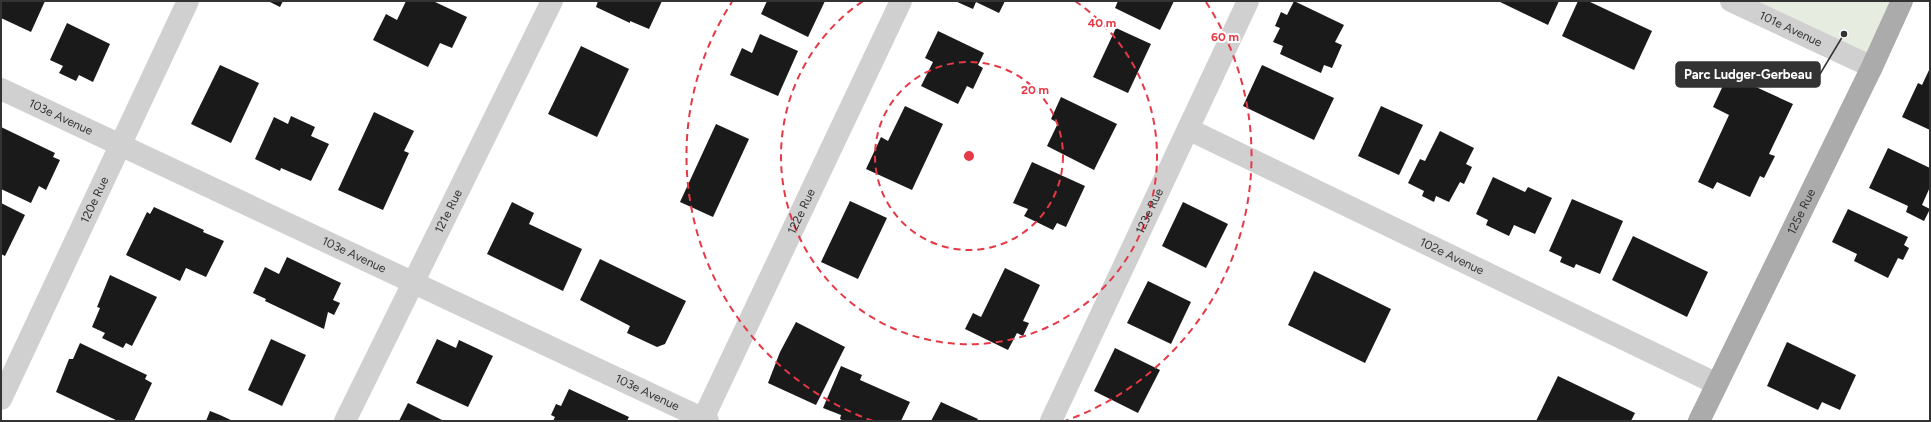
<svg xmlns="http://www.w3.org/2000/svg" width="1931" height="422" font-family="Figtree,sans-serif">
  <style>
    .green { fill: #e6ecdf }
    .building { fill: #1a1a1a }
    .lines { fill: none; stroke-linecap: round; stroke-linejoin: round }
    .minor { stroke: #d0d0d0; stroke-width: 22 }
    .major { stroke: #ababab; stroke-width: 22 }
    .ring { fill: none; stroke: #e63946; stroke-width: 2; stroke-dasharray: 7 5 }
    .labels { text-anchor: middle; dominant-baseline: central; stroke-width: 4; stroke-linejoin: round; paint-order: stroke }
    .street-label { font-size: 12px; fill: #333; stroke: #fff }
    .centre { fill: #e63946; stroke: #fff; stroke-width: 2 }
    .ring-label { font-size: 12px; text-anchor: middle; font-weight: bold; fill: #e63946; stroke: #fff; stroke-width: 4; stroke-linejoin: round; paint-order: stroke }
    .leader { fill: none; stroke: #333; stroke-width: 1.5 }
    .callout-dot { fill: #333; stroke: #fff; stroke-width: 1.5 }
    .callout { fill: #333; stroke: #333; stroke-width: 1.5 }
    .callout-label { font-size: 13px; text-anchor: middle; font-weight: bold; fill: #fff }
  </style>
  <rect width="100%" height="100%" fill="#fff"/>
  <polygon class="green" points="1731,1 1902,1 1872,67"/>
  <g class="building">
    <polygon points="1,1 45,1 31,32 1,18"/>
    <polygon points="268,1 283,1 280,7"/>
    <polygon points="406,1 433,1 467,17 452,48 440,43 428,67 373,40 386,14 397,20"/>
    <polygon points="598,1 662,1 649,29 630,21 630,23 596,7"/>
    <polygon points="767,1 825,1 808,37 761,14"/>
    <polygon points="955,1 1005,1 999,13 976,2 973,9"/>
    <polygon points="1118,1 1174,1 1160,30 1115,8"/>
    <polygon points="1294,1 1344,25 1335,42 1342,45 1332,68 1324,65 1321,73 1280,54 1283,46 1273,42 1280,28 1275,26 1281,12 1287,15"/>
    <polygon points="1498,1 1559,1 1548,25"/>
    <polygon points="1578,1 1588,1 1652,31 1634,70 1562,36"/>
    <polygon points="67,23 110,44 93,82 79,75 76,81 59,73 63,66 50,60"/>
    <polygon points="1116,28 1151,44 1128,93 1093,77"/>
    <polygon points="938,31 984,53 978,65 983,68 973,89 967,86 958,104 921,86 933,62 925,58"/>
    <polygon points="760,34 798,51 778,96 730,75 742,48 752,53"/>
    <polygon points="581,46 629,69 597,137 548,114"/>
    <polygon points="220,65 259,83 231,143 191,124"/>
    <polygon points="1262,65 1334,98 1314,140 1243,106"/>
    <polygon points="1930,68 1930,130 1902,117 1918,83 1922,85"/>
    <polygon points="1727,77 1744,84 1745,82 1793,104 1769,154 1775,156 1764,178 1760,176 1750,197 1717,182 1713,189 1698,182 1729,115 1713,107"/>
    <polygon points="1061,97 1117,124 1094,170 1047,146 1058,123 1051,119"/>
    <polygon points="905,106 943,124 912,190 866,169 881,137 888,141"/>
    <polygon points="1381,106 1423,125 1399,175 1358,156"/>
    <polygon points="374,112 414,131 404,151 409,153 383,210 338,190"/>
    <polygon points="291,116 315,127 311,136 329,144 311,181 281,168 280,171 255,159 274,117 288,124"/>
    <polygon points="716,124 749,139 713,217 680,202"/>
    <polygon points="1,127 55,153 53,157 60,160 46,190 39,186 31,203 1,189"/>
    <polygon points="1440,131 1474,148 1466,164 1472,167 1464,184 1460,182 1449,202 1436,196 1434,202 1422,196 1424,191 1408,183 1420,159 1425,161"/>
    <polygon points="1888,148 1930,168 1930,187 1922,205 1930,209 1924,221 1906,212 1908,206 1869,188"/>
    <polygon points="1032,162 1085,186 1066,227 1057,223 1053,230 1024,216 1028,209 1013,203"/>
    <polygon points="1493,177 1525,192 1528,187 1552,198 1535,234 1514,225 1509,236 1486,225 1488,220 1476,214"/>
    <polygon points="1572,199 1623,221 1600,274 1576,264 1574,268 1560,262 1562,257 1549,251"/>
    <polygon points="850,201 887,218 858,279 821,262"/>
    <polygon points="512,202 534,213 529,224 582,249 563,291 487,254"/>
    <polygon points="1183,202 1228,224 1206,268 1162,246"/>
    <polygon points="1,203 25,215 5,256 1,254"/>
    <polygon points="154,207 204,230 203,232 224,241 206,277 186,268 180,281 126,255 147,212 150,214"/>
    <polygon points="1848,209 1908,237 1904,245 1909,248 1903,260 1898,258 1888,278 1854,261 1857,254 1832,242"/>
    <polygon points="1633,236 1708,272 1687,317 1612,280"/>
    <polygon points="287,257 341,283 333,300 340,303 334,315 328,312 324,329 265,301 266,299 253,293 265,267 279,274"/>
    <polygon points="600,259 686,301 665,344 657,347 627,333 630,326 580,300"/>
    <polygon points="1005,268 1040,285 1023,321 1029,323 1023,336 1017,333 1008,350 965,329 973,313 981,317"/>
    <polygon points="1314,271 1391,309 1365,363 1288,325"/>
    <polygon points="110,275 157,297 132,346 126,343 123,348 102,338 105,333 92,327 100,308 97,307"/>
    <polygon points="1148,281 1191,302 1171,344 1127,323"/>
    <polygon points="796,322 845,347 816,405 768,383 780,352"/>
    <polygon points="271,339 306,355 282,406 248,390"/>
    <polygon points="437,339 456,348 459,340 493,356 468,407 416,383"/>
    <polygon points="1787,342 1856,375 1840,410 1822,402 1818,410 1767,386"/>
    <polygon points="80,343 147,375 145,379 152,383 134,421 118,421 56,392 69,359 73,359"/>
    <polygon points="1115,348 1160,370 1138,413 1094,391"/>
    <polygon points="841,366 862,375 860,380 910,402 901,421 844,421 840,419 841,415 823,408"/>
    <polygon points="1558,376 1635,413 1631,421 1536,421"/>
    <polygon points="569,389 629,417 627,421 553,421 555,417 551,415 556,404 561,406"/>
    <polygon points="941,402 978,419 977,421 931,421"/>
    <polygon points="408,403 444,421 399,421"/>
    <polygon points="210,411 220,415 233,421 206,421"/>
  </g>
  <g class="lines">
    <g class="minor">
      <path id="s1" d="M1731,1L1872,67"/>
      <path id="s2" d="M1,89L708,421"/>
      <path id="s3" d="M1188,129L1717,384"/>
      <path id="s4" d="M1,399L188,1"/>
      <path id="s5" d="M345,421L552,1"/>
      <path id="s6" d="M702,421L901,1"/>
      <path id="s7" d="M1051,421L1248,1"/>
    </g>
    <path class="major" id="s8" d="M1699,421L1872,67L1902,1"/>
  </g>
  <g class="ring">
    <circle cx="969" cy="156" r="94"/>
    <path d="M1075 1A188 188 0 1 1 863 1"/>
    <path d="M873 421A282 282 0 0 1 732 2M1206 2A282 282 0 0 1 1065 421"/>
  </g>
  <g class="labels">
    <g class="street-label">
      <text stroke="none"><textPath href="#s1" startOffset="66">101e Avenue</textPath></text>
      <text stroke="none"><textPath href="#s2" startOffset="66">103e Avenue</textPath></text>
      <text stroke="none"><textPath href="#s4" startOffset="220">120e Rue</textPath></text>
      <text stroke="none"><textPath href="#s5" startOffset="234">121e Rue</textPath></text>
      <text stroke="none"><textPath href="#s6" startOffset="232">122e Rue</textPath></text>
      <text stroke="none"><textPath href="#s7" startOffset="232">123e Rue</textPath></text>
      <text stroke="none"><textPath href="#s8" startOffset="233">125e Rue</textPath></text>
      <text stroke="none"><textPath href="#s2" startOffset="390">103e Avenue</textPath></text>
      <text stroke="none"><textPath href="#s3" startOffset="293">102e Avenue</textPath></text>
      <text stroke="none"><textPath href="#s2" startOffset="714">103e Avenue</textPath></text>
    </g>
  </g>
  <circle cx="969" cy="156" r="6" class="centre"/>
  <g class="ring-label">
    <text x="1102" y="27">40 m</text>
    <text x="1225" y="41">60 m</text>
    <text x="1035" y="94">20 m</text>
  </g>
  <path class="leader" d="M1844 34L1820 74"/>
  <circle class="callout-dot" cx="1844" cy="34" r="4"/>
  <rect class="callout" x="1676" y="62" width="144" height="25" rx="4"/>
  <g class="callout-label">
    <text x="1748" y="79">Parc Ludger-Gerbeau</text>
  </g>
  <rect width="1931" height="422" fill="none" stroke="#333333" stroke-width="4"/>
</svg>
